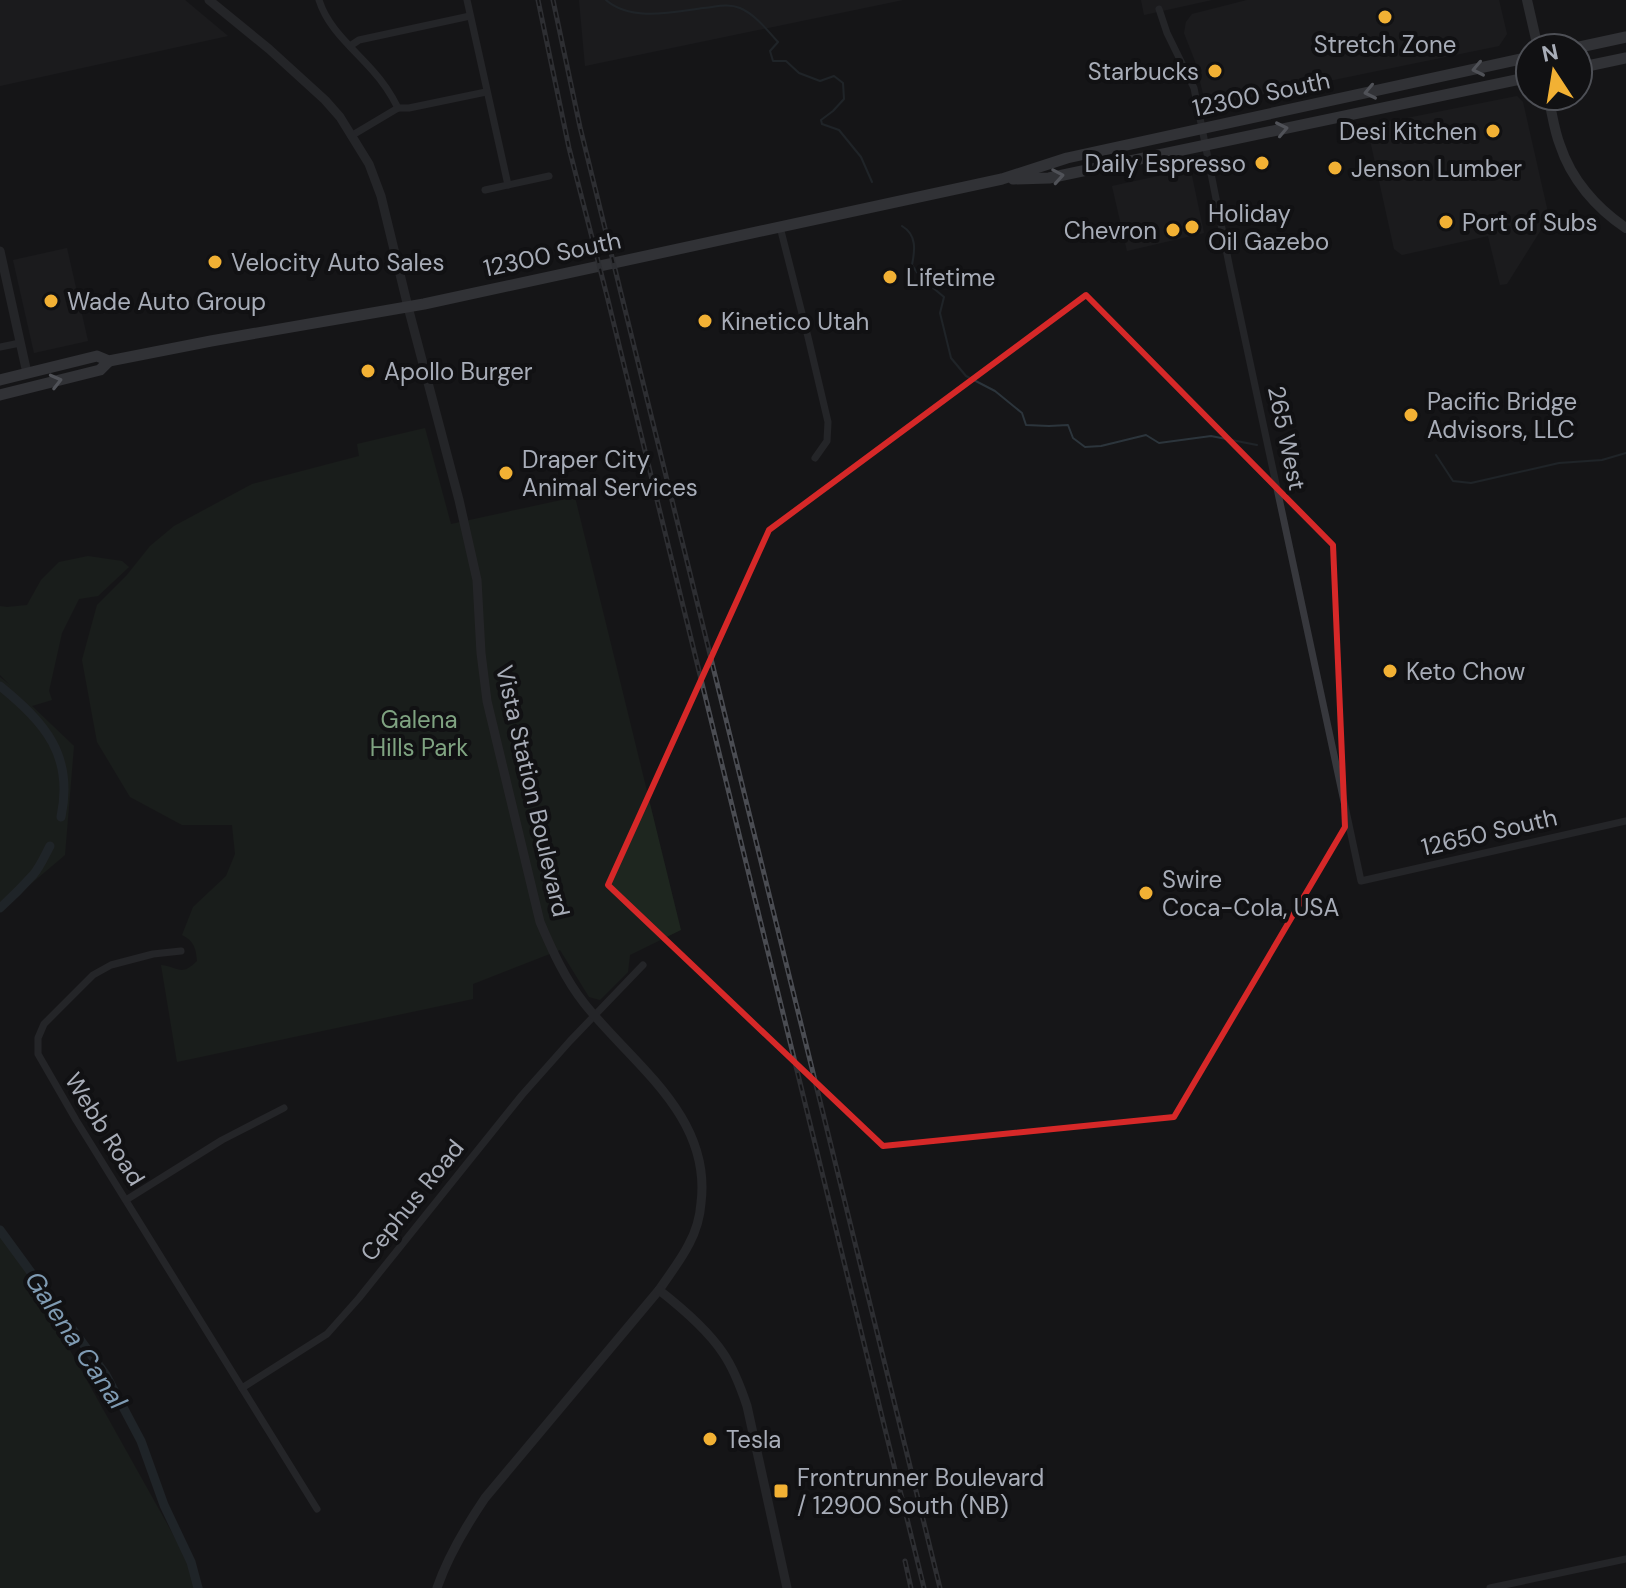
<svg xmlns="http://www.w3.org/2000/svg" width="1626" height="1588" font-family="'DM Sans',sans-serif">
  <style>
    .built { fill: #222225 }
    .green { fill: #1e261f }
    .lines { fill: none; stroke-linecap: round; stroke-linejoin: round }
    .stream { stroke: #2c353c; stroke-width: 2 }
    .canal { stroke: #2c353c; stroke-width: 9 }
    .minor { stroke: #37383d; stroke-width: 7 }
    .tertiary { stroke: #37383d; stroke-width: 9 }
    .secondary { stroke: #45474d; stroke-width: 10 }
    .primary { stroke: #53555c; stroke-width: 11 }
    .rail-casing { stroke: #4a4c52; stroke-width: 5 }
    .rail { stroke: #111113; stroke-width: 2; stroke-dasharray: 6; stroke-linecap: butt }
    .oneway { stroke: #979ba6 }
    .marked { fill: none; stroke: #d62828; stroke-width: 6; stroke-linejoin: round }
    .poi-dot { fill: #f2b134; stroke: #111113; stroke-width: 3 }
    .labels { text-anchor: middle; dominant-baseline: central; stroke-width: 8; stroke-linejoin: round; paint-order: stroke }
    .poi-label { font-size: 24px; fill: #a8adb8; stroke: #111113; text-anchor: start }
    .street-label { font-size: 24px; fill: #a8adb8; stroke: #111113 }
    .park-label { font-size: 24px; fill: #7fa381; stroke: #111113 }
    .water-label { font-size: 26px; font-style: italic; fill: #7f9bb3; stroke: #111113 }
  </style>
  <rect width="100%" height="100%" fill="#161618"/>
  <g class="built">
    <polygon points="0,0 185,0 228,36 0,86"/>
    <polygon points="579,0 903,0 585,66"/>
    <polygon points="1141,0 1212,0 1144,15"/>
    <polygon points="1247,0 1499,0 1507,34 1499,46 1206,106 1195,61 1184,33 1186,22 1192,14"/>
    <polygon points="1517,96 1523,102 1549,217 1507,284 1500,285 1488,236 1402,255 1394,249 1367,126"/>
    <polygon points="1186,170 1190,172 1192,176 1204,233 1127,251 1112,186"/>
    <polygon points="67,248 88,341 34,353 13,260"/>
  </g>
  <g class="green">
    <path d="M425,428L451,524L575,497L681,930L630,955L628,972L600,1000L589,997L560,950L473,984V999L177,1062L161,965C179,967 181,977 197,961C196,948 194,941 182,935L193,907L226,876L235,854L232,825H182L130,797L97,742L82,660L97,605L126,576L150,546L174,526L252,484L359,456L357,444Z"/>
    <polygon points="88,556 122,561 129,567 98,596 79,599 62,633 49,691 52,700 32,706 74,746 65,855 0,910 0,677 10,685 0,675 0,606 7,607 27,605 41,580 59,562"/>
    <polygon points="0,1225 203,1588 0,1588"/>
  </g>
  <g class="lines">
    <g class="stream">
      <path d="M606,0C631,22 673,12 703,8C715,7 728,3 740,8C756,15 767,30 778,42L770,51L773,61H786L799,73L820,81L834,76L843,83L844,99L833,111L821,120L822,124L839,130L861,157L872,182"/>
      <path d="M902,226C917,235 915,250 912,265L920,277L944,297L940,313L951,358L966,376L995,391L1022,413L1026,425L1049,426L1068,425L1073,438L1085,447L1101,446L1146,435L1159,443L1211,436L1257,445"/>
      <polyline points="1436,455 1453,481 1471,483 1559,463 1602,460 1626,453"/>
    </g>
    <g class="canal">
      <path d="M0,686C45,723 74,755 61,817"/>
      <path d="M0,908C11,898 23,886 33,875C40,867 45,855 50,846"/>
      <polyline points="0,1230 106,1375 141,1441 164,1505 191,1562 198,1588"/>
    </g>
    <g class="minor">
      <path d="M319,0C328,29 353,48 373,71C383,82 391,94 398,108"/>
      <polyline points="467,0 508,185"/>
      <polyline points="1159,9 1167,33 1194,88 1230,269 1361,881 1626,821"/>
      <polyline points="350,46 359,40 470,16"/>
      <polyline points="351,136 398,108 409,108 486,92"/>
      <polyline points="485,190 549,176"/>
      <polyline points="780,227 808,337 828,422 827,441 815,458"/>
      <polyline points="0,347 20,343"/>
      <polyline points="181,951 153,954 111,965 93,975 44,1024 38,1038 38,1054 76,1120 317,1509"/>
      <polyline points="126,1200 222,1140 284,1108"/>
      <polyline points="242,1388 327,1334 359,1298 522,1095 570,1041 643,965"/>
      <polyline points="1490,1588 1626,1559"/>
    </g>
    <g class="tertiary">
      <path d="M209,0L269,49L325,100L340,117L369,164L381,196L408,307L459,500L477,580L481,653L487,701L540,922C552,950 565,979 584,1003C631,1063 712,1115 701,1203C700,1217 696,1231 689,1244C681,1260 669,1275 659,1290L485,1498C466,1526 448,1556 437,1588"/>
      <polyline points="0,251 27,373"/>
      <path d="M659,1290C682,1308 707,1329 723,1353C734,1369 741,1388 747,1406L787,1588"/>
    </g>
    <g class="secondary">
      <polyline points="1527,0 1538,48"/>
      <path d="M1548,96C1552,112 1554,130 1560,145C1571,179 1596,208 1626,228"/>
    </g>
    <g class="primary">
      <polyline points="1575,48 1626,37"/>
      <polyline points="1578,68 1626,58"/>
      <polyline points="1013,179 1049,178 1530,77"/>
      <polyline points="0,380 97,356 109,361 211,341 424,304 1002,179 1067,158 1530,57"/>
      <polyline points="0,395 100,370 109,361"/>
    </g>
    <g class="rail-casing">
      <g id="rail">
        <polyline points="538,0 569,148 607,296 924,1588"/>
        <polyline points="553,0 580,127 940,1588"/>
        <polyline points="905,1561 911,1588"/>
      </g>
    </g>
    <use href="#rail" class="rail"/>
  </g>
  <defs><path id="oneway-chevron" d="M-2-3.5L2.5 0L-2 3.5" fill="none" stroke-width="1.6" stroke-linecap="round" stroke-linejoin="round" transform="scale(2)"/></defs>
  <g class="oneway">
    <use href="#oneway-chevron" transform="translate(1478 69) rotate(168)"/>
    <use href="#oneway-chevron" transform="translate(1370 92) rotate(168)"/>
    <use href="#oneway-chevron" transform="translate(1282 129) rotate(-12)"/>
    <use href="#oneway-chevron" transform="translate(1058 176) rotate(-10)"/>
    <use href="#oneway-chevron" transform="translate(56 381) rotate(-14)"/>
  </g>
  <path d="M0 0H1626V1588H0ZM1086,295L1333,545L1345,827L1174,1117L883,1146L608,885L769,530Z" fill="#161618" fill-opacity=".55" fill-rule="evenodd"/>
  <path class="marked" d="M1086,295L1333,545L1345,827L1174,1117L883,1146L608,885L769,530Z"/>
  <g class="poi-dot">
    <circle cx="1385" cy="17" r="8"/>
    <circle cx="1215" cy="71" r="8"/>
    <circle cx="1493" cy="131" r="8"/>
    <circle cx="1262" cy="163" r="8"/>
    <circle cx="1335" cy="168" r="8"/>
    <circle cx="1446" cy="222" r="8"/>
    <circle cx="1192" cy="227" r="8"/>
    <circle cx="1173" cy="230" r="8"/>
    <circle cx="215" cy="262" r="8"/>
    <circle cx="890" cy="277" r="8"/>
    <circle cx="51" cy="301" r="8"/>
    <circle cx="705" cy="321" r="8"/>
    <circle cx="368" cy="371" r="8"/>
    <circle cx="1411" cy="415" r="8"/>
    <circle cx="506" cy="473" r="8"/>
    <circle cx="1390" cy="671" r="8"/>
    <circle cx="1146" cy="893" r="8"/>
    <circle cx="710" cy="1439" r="8"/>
    <rect x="773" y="1483" width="16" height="16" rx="4"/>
  </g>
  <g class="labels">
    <g class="poi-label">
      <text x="1385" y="44" text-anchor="middle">Stretch Zone</text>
      <text x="1199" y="71" text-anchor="end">Starbucks</text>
      <text x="1477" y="131" text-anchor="end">Desi Kitchen</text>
      <text x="1246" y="163" text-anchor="end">Daily Espresso</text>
      <text x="1351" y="168">Jenson Lumber</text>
      <text x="1208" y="213">Holiday<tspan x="1208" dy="28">Oil Gazebo</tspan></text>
      <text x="1462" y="222">Port of Subs</text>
      <text x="1157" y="230" text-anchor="end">Chevron</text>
      <text x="231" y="262">Velocity Auto Sales</text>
      <text x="906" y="277">Lifetime</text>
      <text x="67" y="301">Wade Auto Group</text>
      <text x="721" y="321">Kinetico Utah</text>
      <text x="384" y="371">Apollo Burger</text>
      <text x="1427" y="401">Pacific Bridge<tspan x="1427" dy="28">Advisors, LLC</tspan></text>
      <text x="522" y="459">Draper City<tspan x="522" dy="28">Animal Services</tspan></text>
      <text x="1406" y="671">Keto Chow</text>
      <text x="1162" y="879">Swire<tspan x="1162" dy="28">Coca-Cola, USA</tspan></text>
      <text x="726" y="1439">Tesla</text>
      <text x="797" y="1477">Frontrunner Boulevard<tspan x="797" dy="28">/ 12900 South (NB)</tspan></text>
    </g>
    <g class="street-label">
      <text transform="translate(1261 94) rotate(-12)">12300 South</text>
      <text transform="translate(552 254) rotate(-12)">12300 South</text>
      <text transform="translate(1287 438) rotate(78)">265 West</text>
      <text transform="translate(533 791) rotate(77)">Vista Station Boulevard</text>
      <text transform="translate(1489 832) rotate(-13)">12650 South</text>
      <text transform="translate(105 1129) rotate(58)">Webb Road</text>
      <text transform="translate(412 1200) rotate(-51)">Cephus Road</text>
    </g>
    <g class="park-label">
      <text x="419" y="719">Galena<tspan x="419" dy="28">Hills Park</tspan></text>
    </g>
    <g class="water-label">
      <text transform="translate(76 1340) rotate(56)">Galena Canal</text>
    </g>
  </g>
  <g transform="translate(1554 72) rotate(348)"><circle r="38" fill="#111113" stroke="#4d4f55" stroke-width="2"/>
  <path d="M0-6L14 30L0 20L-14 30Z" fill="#f2b134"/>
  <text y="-12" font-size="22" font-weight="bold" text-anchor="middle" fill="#a8adb8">N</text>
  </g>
</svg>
